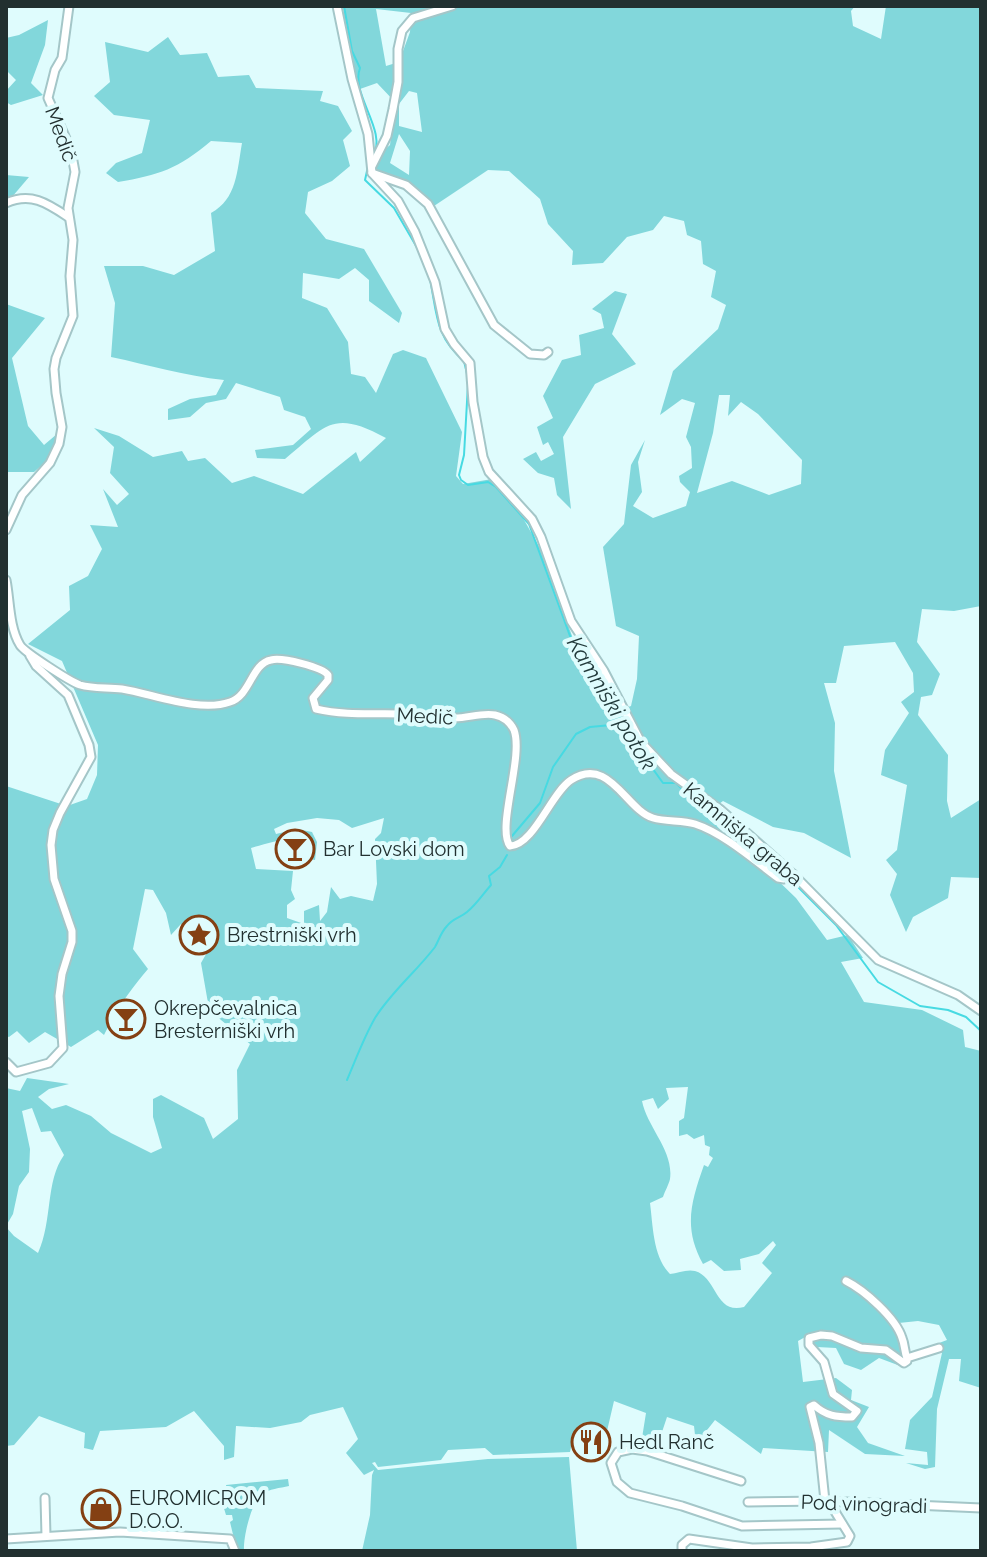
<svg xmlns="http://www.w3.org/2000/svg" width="987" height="1557" font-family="Raleway,sans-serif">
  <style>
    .green { fill: #82d7db; fill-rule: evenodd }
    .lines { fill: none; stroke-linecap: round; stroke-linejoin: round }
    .stream { stroke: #47dae2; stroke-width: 2 }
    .minor-casing { stroke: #a4c6c8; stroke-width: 11 }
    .minor { stroke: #fff; stroke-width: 7 }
    .labels { text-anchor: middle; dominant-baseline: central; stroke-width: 8; stroke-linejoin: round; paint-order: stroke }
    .street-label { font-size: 20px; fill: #223030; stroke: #dffcfd }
    .poi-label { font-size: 20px; fill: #223030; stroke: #dffcfd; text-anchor: start }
    .water-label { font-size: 22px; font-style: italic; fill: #223a3b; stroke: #dffcfd }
  </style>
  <rect width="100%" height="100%" fill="#dffcfd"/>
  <g class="green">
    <path d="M343,6H855L851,11L853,26L881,39L886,6H981V606L954,611L922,609L917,642L940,674L932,695L921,697L918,715L948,755L947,801L951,818L981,799V878L951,877L948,898L913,917L906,932L890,895L897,874L886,860L897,850L907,785L881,775L885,750L909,713L901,702L914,692L913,673L895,642L844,646L836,683H824L835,723L834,771L851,858L804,833L773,827L723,801L704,815L744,848L796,898L827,940L848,935L863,958L841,962L864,1002L922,1010L963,1030L965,1047L981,1051V1388L959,1381L961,1359H949L937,1409L935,1467L925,1469L906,1463L928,1465L927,1452L905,1449L910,1420L932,1397L942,1353L926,1348L947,1340L939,1325L918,1321L889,1324L898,1337L903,1367L879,1358L861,1370L844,1364L836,1348L817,1347L807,1336L798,1341L803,1382L836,1378L852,1390L851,1400L869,1407L857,1427L868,1443L905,1456L865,1454L829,1430L828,1452L763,1448L761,1454L715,1420L696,1444L694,1426L667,1417L659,1441L642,1438L646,1413L614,1401L607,1431H578L574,1434L570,1452L493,1455L485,1448L448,1450L441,1460L378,1467L375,1462L372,1463L378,1470L488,1459L569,1457L577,1551H362L370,1515L372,1475L374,1470L364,1475L346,1453L358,1439L343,1407L310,1415L301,1422L270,1428L236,1426L234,1457L224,1460V1446L194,1411L166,1427L100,1431L93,1450L84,1448L85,1433L39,1416L14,1445L6,1446V1227L14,1236L38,1253C53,1220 45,1182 64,1155L51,1131L41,1132L32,1108L22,1111L30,1149L29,1172L19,1186L13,1214L6,1226V1088L20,1091L27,1078L69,1084L49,1089L38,1097L52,1109L66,1105L91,1116L111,1133L151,1153L162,1148L153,1117V1099L161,1095L204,1118L213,1139L238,1119L237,1070L250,1044L215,1015L208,1003L201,963L209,949L190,928L181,924L171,935L166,913L153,890L145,889L133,949L148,969C130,990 116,1010 104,1035L98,1030L71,1047L45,1032L29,1043L17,1031L9,1037L6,1036V786L67,806L87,799L97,775L98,745L62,661L28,644L70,610L69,586L88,576L102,549L90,525L118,527L103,489L117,505L129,494L110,473L114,447L94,428L119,436L153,457L182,451L188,461L205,458L232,483L254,476L303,494L356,452L360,462L386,438C333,409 326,425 285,459L257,458L255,450L293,445L311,429L305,417L284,410L280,397L236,383L226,399L206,403L190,417L168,420V409L190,399L216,395L224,380C185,376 149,365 111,357L115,303L104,266H143L174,275L215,251L211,213C237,199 237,171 242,143L211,141C178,169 159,175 118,182L106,173L116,163L142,153L150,120L114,115L94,96L110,82L105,42L148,52L168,37L180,55L207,53L218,77L249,75L256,88L323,91L320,101L338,106L352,131L343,140L350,166L332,181L308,192L305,213L326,239L364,249L402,313L399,323L369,301V280L355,268L339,279L303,273L302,298L327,308L348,342L351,374L365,377L376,393L393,354L403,350L426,358L462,432L456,476L463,484L492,479L523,518L541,550L576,647L608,714L631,706L637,679L639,636L616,626L603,547L624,524L631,465L645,440L638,462L642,492L633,506L653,518L686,506L690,492L680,482L679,476L692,468L691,447L686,437L695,403L682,399L660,415L673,371L718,329L726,305L711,297L716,271L703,264L701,241L687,235L684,221L664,216L653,230L627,237L603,263L572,265L573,251L548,224L540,199L509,171L488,170L434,206L413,186L390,183L376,171V157L390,145L395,102L377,83L360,89L345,34ZM376,9L411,13L410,32L399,62L386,66ZM409,91L417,93L422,132L399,126V104ZM399,134L410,151L409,175L390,163ZM719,395H730L728,416L741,402L758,414L802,460L801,484L769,495L732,481L697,493L713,433ZM317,818L339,820L352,828L384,818L381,833L375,839L377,884L373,901L351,896L340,899L331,887L327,912L320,921L319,905L304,911V924L287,918V905L295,899L291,890L293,871L256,869L251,848C271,842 288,836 309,841L310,859L315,860L317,842L312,832L297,829L276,834L274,829L287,823ZM688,1087L684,1118L679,1121V1136L687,1134L694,1139L704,1135L705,1145L710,1147L709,1155L713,1158L708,1167L704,1165C691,1202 683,1228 703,1264L711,1260L724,1271L741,1270L740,1259L759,1254L773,1241L776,1245L762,1263L772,1273L744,1307C715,1315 717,1277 695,1271C687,1269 678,1273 670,1274C653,1257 653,1226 650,1203L663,1197C665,1191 669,1184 670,1179C674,1151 647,1127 642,1101L653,1098L658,1109L669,1099L666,1088Z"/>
    <polygon points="48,20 45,45 31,83 43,95 11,105 6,102 6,91 16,80 6,70 6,38 19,35"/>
    <polygon points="6,175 29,177 12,197 6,200"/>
    <polygon points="615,291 627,294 612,334 636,364 595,384 563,437 571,509 557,495 554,478 538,473 523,459 536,452 541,461 554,454 548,442 543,445 537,427 553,418 543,396 562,360 581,355 579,335 604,328 601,314 592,309"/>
    <polygon points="6,304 45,318 12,358 28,426 44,445 57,434 49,459 34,472 6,472"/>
    <path d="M288,1479L289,1486C280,1488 269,1489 262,1494C251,1502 243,1538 244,1551H237L230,1522L233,1520L232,1515H226L222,1502L229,1501L226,1485Z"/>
  </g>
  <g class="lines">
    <g class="stream">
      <path d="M344,6L352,51L360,68C350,95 388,130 373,157"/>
      <polyline points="369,162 365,180 394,208 419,251"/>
      <path d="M430,279C437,313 435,337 464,361L468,378"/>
      <polyline points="468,384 464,455 459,475 461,480 468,485 488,482 496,487 529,524 570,636 585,653 637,747 663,783 676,783 695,802 713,810 776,865 836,925 878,982 920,1006 948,1010 966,1017 981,1031"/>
      <polyline points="512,836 540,803 553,767 576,734 590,727 622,724"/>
      <path d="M347,1080C356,1059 364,1037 375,1018C392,991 416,972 435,947C439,940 441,932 447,926C453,918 460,918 467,912C476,905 483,894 491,885L489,876L500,867L507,855"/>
    </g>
    <g class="minor-casing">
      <g id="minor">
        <polyline points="337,6 352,79 368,134 372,173 398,201 415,232 435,282 445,329 454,344 470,363 473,402 483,457 489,472 532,519 541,537 571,621 604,671 641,742 671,774 721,810 793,874 878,960 958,995 981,1011"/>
        <polyline points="372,166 387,136 393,109 398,82 398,49 402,31 413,18 452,6"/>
        <polyline points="372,173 406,185 428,204 494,325 530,354 544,355 548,352"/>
        <path d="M6,203C31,192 47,203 68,217"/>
        <polyline points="6,530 22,495 50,463 59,444 62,427 56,393 54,369 56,358 73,316 70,276 73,240 68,208 75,172 71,150 48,98 55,70 62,58 69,6"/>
        <path d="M6,580C10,600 9,627 20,645C24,652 71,682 80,685C94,689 108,687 122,689C153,694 200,713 230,702C251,695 251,664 271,660C282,657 322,667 328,675V680L313,698L316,709C346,716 373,713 403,714C419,715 436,718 452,718C466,719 482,712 495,715C504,717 510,722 514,730C524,757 496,828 510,846C534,845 551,793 571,780C609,755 626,810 653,818C666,822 682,820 695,824C723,833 755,861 778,878L784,879L793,874"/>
        <polyline points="6,1062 16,1072 49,1063 63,1048 59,996 62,974 72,942 72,931 54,879 51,845 53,830 60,813 91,757 89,745 68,695 36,666 30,656"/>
        <path d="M846,1281C864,1290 896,1318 902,1338C905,1345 904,1351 907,1358"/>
        <polyline points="741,1481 647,1451 632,1449 618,1452 611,1463 617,1482 630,1493 682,1506 742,1526 842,1524"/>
        <polyline points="45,1498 46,1536"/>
        <path d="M825,1501L819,1443L810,1407L814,1405C826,1416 836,1417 852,1417L857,1411L833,1394L824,1362L809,1345V1338L821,1335L832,1336L861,1348L886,1350L904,1363L907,1361V1358L939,1348"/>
        <polyline points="748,1502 825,1501 981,1508"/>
        <polyline points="6,1539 120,1532 230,1539 235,1551"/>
        <polyline points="682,1551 682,1545 689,1539 752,1548 811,1547 847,1542 850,1536 834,1510 832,1502"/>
      </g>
    </g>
    <use href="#minor" class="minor"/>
  </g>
  <defs>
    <g id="bar-ring" transform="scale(2)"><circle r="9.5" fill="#dffcfd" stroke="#844013" stroke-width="1.5"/><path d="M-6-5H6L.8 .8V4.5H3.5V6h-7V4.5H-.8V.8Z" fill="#844013"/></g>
    <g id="sight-ring" transform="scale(2)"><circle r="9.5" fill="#dffcfd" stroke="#844013" stroke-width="1.5"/><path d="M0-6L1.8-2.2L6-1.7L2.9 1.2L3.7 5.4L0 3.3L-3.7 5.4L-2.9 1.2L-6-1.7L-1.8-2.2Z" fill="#844013"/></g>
    <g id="restaurant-ring" transform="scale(2)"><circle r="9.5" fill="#dffcfd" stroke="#844013" stroke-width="1.5"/><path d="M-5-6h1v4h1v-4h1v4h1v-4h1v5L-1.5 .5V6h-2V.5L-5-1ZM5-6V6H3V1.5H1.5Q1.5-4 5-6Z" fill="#844013"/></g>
    <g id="shop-ring" transform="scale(2)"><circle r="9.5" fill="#dffcfd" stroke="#844013" stroke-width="1.5"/><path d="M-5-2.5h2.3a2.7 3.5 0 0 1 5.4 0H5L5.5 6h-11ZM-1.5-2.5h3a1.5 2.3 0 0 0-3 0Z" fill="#844013"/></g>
  </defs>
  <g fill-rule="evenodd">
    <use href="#bar-ring" x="295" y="849"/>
    <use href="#sight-ring" x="199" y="935"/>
    <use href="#bar-ring" x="126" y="1019"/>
    <use href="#restaurant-ring" x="591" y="1442"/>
    <use href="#shop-ring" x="101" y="1509"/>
  </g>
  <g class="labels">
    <g class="street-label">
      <text transform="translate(61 134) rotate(70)">Medič</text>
      <text transform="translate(425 716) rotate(3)">Medič</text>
      <text transform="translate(743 834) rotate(40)">Kamniška graba</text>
      <text transform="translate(864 1504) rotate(2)">Pod vinogradi</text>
    </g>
    <g class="poi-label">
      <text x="323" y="849">Bar Lovski dom</text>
      <text x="227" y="935">Brestrniški vrh</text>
      <text x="154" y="1008">Okrepčevalnica<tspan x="154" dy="23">Bresterniški vrh</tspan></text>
      <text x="619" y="1442">Hedl Ranč</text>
      <text x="129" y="1498">EUROMICROM<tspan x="129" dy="23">D.O.O.</tspan></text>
    </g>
    <g class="water-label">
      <text transform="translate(612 703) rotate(59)">Kamniški potok</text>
    </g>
  </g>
  <rect width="987" height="1557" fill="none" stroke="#223030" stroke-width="16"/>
</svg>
